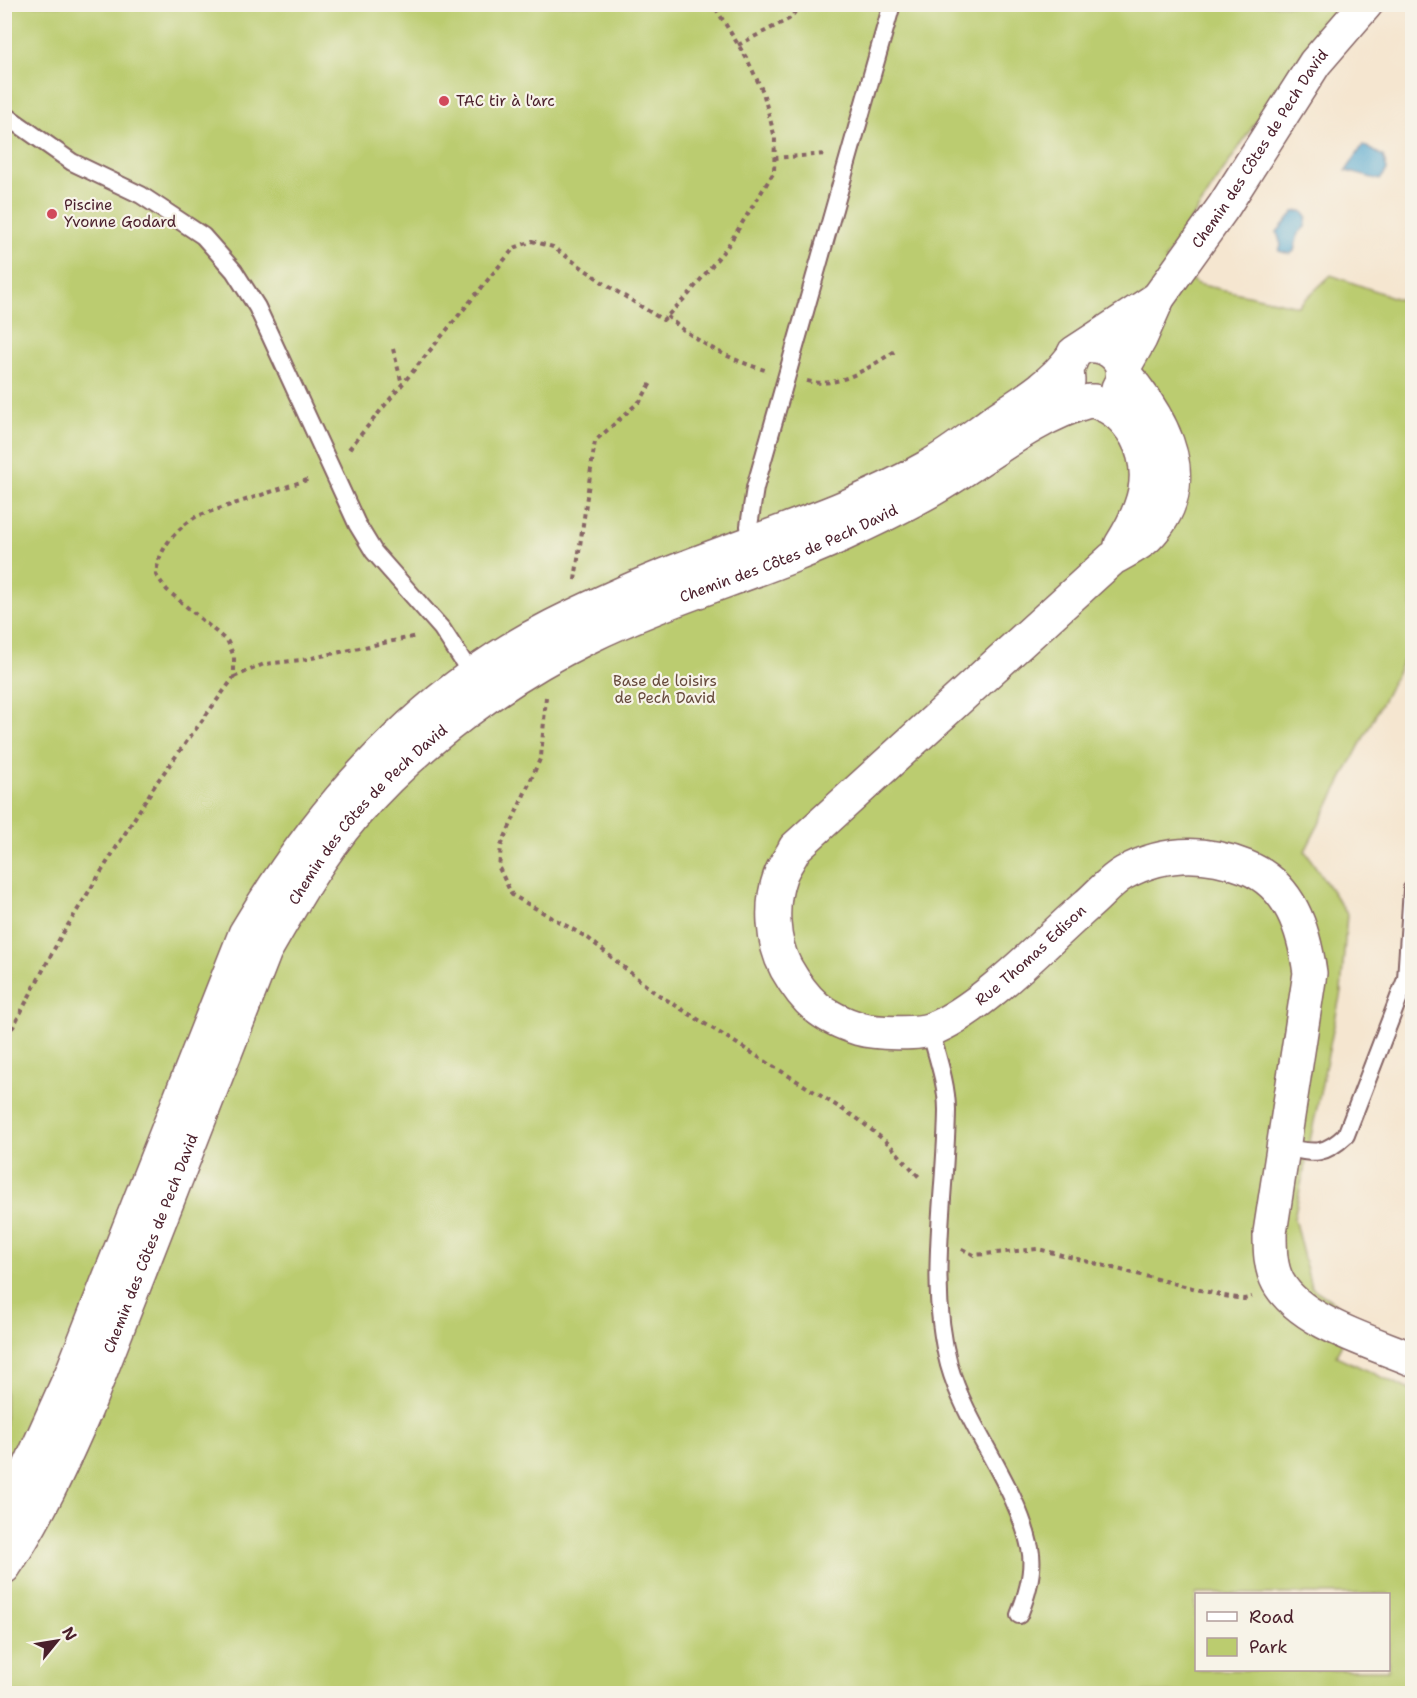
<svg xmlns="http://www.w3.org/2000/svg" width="1417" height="1698" font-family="'Shantell Sans',sans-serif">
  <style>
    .green { fill: #bbcc6f; stroke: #82764d; stroke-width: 1.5; fill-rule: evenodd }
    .water { fill: #54a7cf; stroke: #4f637d; stroke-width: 1.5 }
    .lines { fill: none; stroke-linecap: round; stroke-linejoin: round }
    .lane-casing { stroke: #866565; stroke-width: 20 }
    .street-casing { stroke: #866565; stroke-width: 36 }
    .path { stroke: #866565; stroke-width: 4; stroke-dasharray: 4.5 4.5; stroke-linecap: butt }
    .lane { stroke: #fff; stroke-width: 16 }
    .street { stroke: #fff; stroke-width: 33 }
    .poi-dot { fill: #d1495b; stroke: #f7f3e8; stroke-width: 2 }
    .labels { text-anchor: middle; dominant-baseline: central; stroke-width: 4.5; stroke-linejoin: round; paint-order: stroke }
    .poi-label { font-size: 15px; fill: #4a1f2b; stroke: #f7f3e8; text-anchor: start }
    .street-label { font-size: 15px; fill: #4a1f2b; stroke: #f7f3e8 }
    .park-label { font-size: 15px; fill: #664a3c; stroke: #f7f3e8 }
  </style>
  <rect width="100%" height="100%" fill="#f7f3e8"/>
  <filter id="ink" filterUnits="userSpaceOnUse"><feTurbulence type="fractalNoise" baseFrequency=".0167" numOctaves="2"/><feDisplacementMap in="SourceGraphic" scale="12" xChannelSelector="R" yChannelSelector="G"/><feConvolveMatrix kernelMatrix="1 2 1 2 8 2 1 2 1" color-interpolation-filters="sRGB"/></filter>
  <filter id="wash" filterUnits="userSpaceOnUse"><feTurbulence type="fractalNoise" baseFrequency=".008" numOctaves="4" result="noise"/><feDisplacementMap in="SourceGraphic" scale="24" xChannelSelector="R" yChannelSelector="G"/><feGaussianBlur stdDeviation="1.35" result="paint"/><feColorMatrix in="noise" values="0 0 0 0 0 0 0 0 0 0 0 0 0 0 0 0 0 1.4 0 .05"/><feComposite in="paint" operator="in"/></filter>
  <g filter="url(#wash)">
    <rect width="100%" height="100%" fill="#f5e6d0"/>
    <path class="green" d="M5,5H1340L1253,126L1165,259L1197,284L1298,306L1331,275L1412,304V644L1305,851L1347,914L1341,992L1294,1218L1311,1287L1356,1317L1336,1356L1412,1391V1693L5,1694ZM1196,1594H1388V1670H1196Z"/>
    <g class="water">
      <polygon points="1363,145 1383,156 1387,170 1380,180 1346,171"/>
      <polygon points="1302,211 1307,217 1305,227 1298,234 1294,251 1290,254 1279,251 1281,245 1277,232 1294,212"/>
    </g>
  </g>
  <g filter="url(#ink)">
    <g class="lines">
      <g class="lane-casing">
        <g id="lane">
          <polyline points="4,114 72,162 141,195 203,236 234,271 257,307 357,524 374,552 442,629 476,681"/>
          <polyline points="751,546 749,526 755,488 892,4"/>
          <path d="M930,1030C937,1056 947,1084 947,1110C946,1195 927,1282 949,1365C967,1429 1016,1483 1030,1548C1035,1570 1027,1595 1019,1615"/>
          <path d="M1283,1147C1313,1153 1323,1157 1346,1135L1406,979L1412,889"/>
        </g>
      </g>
      <g class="street-casing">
        <g id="street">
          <path d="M1087,346C1110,344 1133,364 1118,388"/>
          <path id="s1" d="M1123,369L1140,339L1158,298L1224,206L1315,63L1366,4"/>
          <path id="s2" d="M1123,372C1163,419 1200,483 1147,537C1138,546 1123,552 1112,559L795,848C791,857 783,867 780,876C770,904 772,942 786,968C806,1003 822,1017 860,1029C874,1033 918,1035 932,1029C982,1009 1045,942 1087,905C1099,895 1111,880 1124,873C1164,851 1205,851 1246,867C1291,885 1304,930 1310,973L1270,1233C1270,1249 1270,1267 1278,1282C1300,1322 1372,1342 1412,1359"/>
          <polyline points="1068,381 1067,370 1074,353 1158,298"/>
          <path d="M1094,401C1114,408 1125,418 1136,436C1157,475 1143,510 1121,545"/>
          <path d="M4,1524L71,1375L245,934C304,834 376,745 471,676C522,638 582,611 639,586C734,545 836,519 926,468C950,455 972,437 994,421C1022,402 1049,387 1070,360"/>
          <path id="s3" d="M4,1567C38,1517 62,1464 86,1409L265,951C292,904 319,856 354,815C416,743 504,678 588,637C675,594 770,570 857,528C886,514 916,500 943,483C991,454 1034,417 1089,401"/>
        </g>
      </g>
      <g class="path">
        <polyline points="738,45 789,19 802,4"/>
        <polyline points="774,158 827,154"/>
        <path d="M667,316C694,341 730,360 765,370"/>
        <polyline points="393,349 402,384"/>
        <path d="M807,381C840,389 869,367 897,350"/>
        <polyline points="349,449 514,248 532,241 553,247 608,286 663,320 689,294 727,247 774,172 775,138 763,92 747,59 713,4"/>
        <polyline points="575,580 595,441 641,400 651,383"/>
        <polyline points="234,677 264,664 302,660 417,636"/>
        <polyline points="546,697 541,757 501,846 499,868 512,895 588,938 654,992 858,1119 889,1144 920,1178"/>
        <path d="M4,1034L13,1027L60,938L157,782L234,677V657L228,642L167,590L156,575C158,549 175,530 197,516L310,479"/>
        <polyline points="962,1249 974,1255 1038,1249 1224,1296 1244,1299 1252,1297"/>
      </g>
      <use href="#lane" class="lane"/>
      <use href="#street" class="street"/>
    </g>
  </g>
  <g class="poi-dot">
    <circle cx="444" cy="101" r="6"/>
    <circle cx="52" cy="214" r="6"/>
  </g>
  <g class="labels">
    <g class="poi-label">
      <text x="456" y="101">TAC tir à l'arc</text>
      <text x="64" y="205">Piscine<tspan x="64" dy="17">Yvonne Godard</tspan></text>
    </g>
    <g class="street-label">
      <text stroke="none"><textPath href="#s1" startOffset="260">Chemin des Côtes de Pech David</textPath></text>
      <text stroke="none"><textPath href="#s3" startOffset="1346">Chemin des Côtes de Pech David</textPath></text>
      <text stroke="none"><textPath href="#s3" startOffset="842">Chemin des Côtes de Pech David</textPath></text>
      <text stroke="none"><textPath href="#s2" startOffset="1078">Rue Thomas Edison</textPath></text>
      <text stroke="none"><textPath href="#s3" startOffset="356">Chemin des Côtes de Pech David</textPath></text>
    </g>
    <g class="park-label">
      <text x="665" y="681">Base de loisirs<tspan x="665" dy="17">de Pech David</tspan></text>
    </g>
  </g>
  <rect width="1417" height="1698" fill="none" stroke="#f7f3e8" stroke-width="24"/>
  <rect x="1195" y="1593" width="195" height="78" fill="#f7f3e8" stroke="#b29e9c" stroke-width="1.5"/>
  <rect x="1207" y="1612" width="30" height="9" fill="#ffffff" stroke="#b29e9c" stroke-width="1.5"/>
  <text x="1249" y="1623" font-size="18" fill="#4a1f2b">Road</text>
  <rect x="1207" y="1638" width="30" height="18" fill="#bbcc6f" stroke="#b29e9c" stroke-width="1.5"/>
  <text x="1249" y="1653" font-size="18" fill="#4a1f2b">Park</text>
  <g transform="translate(57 1641) rotate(60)" stroke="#f7f3e8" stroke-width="4.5" paint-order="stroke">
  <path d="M0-4.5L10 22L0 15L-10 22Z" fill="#4a1f2b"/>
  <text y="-9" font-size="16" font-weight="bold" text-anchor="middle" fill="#4a1f2b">N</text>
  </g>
</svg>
